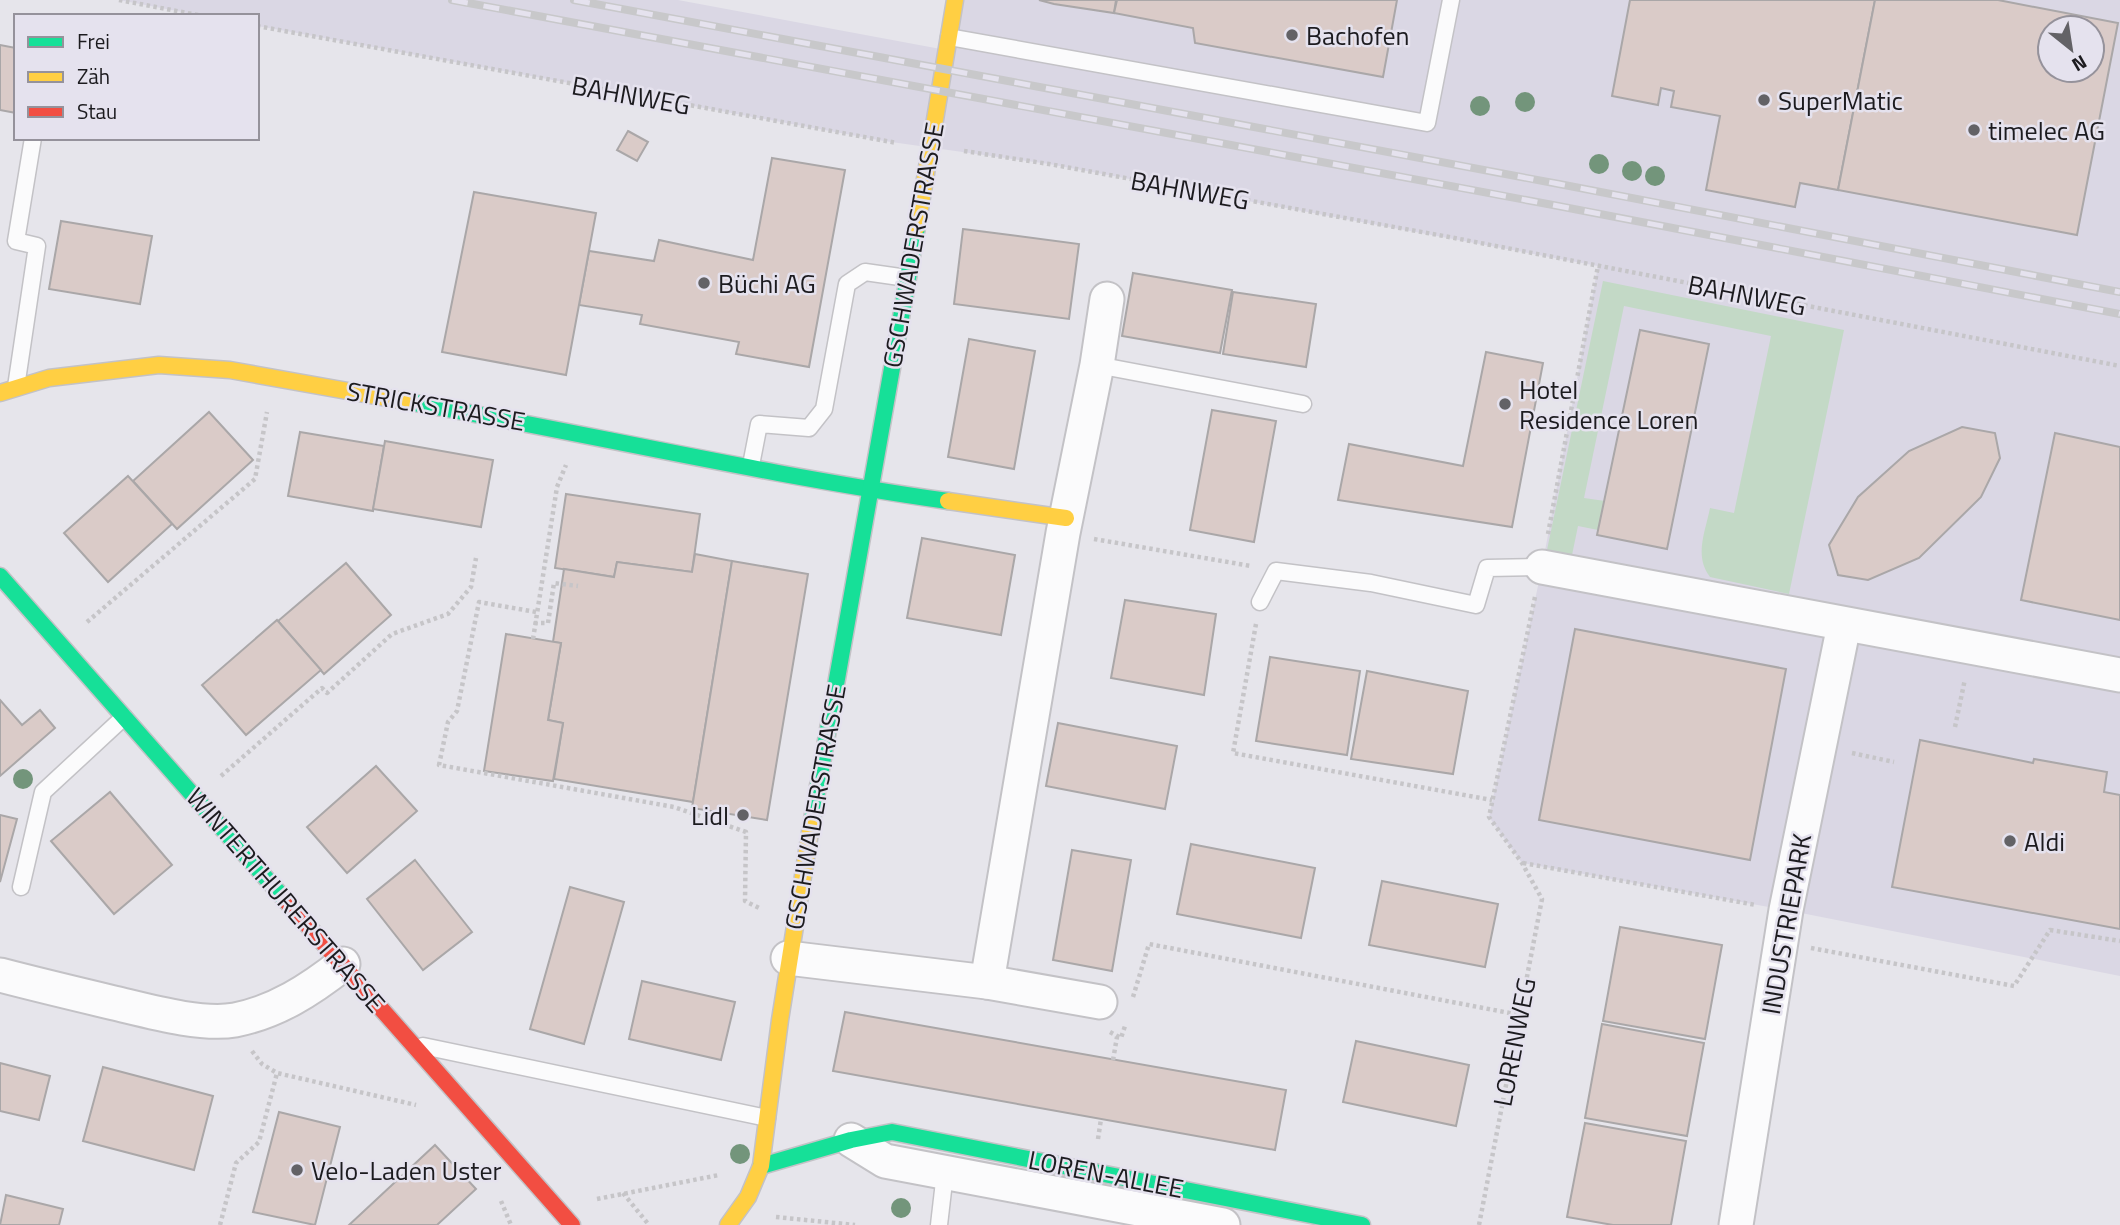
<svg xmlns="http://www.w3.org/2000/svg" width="2120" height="1225" font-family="'Titillium Web',sans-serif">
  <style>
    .built { fill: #dad7e4; fill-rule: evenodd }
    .green { fill: #c3d9c6 }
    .building { fill: #dacbc8; stroke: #aaa7a8; stroke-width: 2; fill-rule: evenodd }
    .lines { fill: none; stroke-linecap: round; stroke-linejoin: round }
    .lane-casing { stroke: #c3c2c6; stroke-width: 19 }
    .street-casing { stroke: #c3c2c6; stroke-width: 37 }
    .fast-casing { stroke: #c3c2c6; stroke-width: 19 }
    .slow-casing { stroke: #c3c2c6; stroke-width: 19 }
    .jam-casing { stroke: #c3c2c6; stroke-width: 19 }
    .path { stroke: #c6c5c8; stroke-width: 4.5; stroke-dasharray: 3.5 3.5; stroke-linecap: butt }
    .lane { stroke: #fbfbfc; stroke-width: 16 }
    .street { stroke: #fbfbfc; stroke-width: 33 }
    .fast { stroke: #16e098; stroke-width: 16 }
    .slow { stroke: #ffcf43; stroke-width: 16 }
    .jam { stroke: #f24e42; stroke-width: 16 }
    .rail-casing { stroke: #c8c8ca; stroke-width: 8 }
    .rail { stroke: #e5e2ee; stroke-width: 5; stroke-dasharray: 16; stroke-linecap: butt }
    .tree { fill: #73957b }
    .poi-dot { fill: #636266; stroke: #e5e2ee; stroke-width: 2.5 }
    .labels { text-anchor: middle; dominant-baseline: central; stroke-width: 5; stroke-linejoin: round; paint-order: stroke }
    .poi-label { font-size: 26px; fill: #1c1b1f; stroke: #e5e2ee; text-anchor: start }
    .street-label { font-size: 26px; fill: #1c1b1f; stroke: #e5e2ee }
  </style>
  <rect width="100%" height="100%" fill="#e6e5eb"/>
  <path class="built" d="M119,0H678L946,50L955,0H2120V976L1786,910L1522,863L1489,817L1542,567L1598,266L1049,164L884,141L286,31L257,26V16H203ZM2050,28H2092V70H2050Z"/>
  <path class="green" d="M1603,281L1844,330L1789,594L1710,577C1694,556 1705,533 1710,508L1734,513L1771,336L1624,306L1584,498L1605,501L1598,530L1578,526L1572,555L1547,550Z"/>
  <g class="building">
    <polygon points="1039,0 1116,0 1114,13 1054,4"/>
    <polygon points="1117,0 1397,0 1383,77 1195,43 1193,28 1114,13"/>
    <polygon points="1630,0 1875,0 1838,190 1800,183 1795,207 1706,190 1720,116 1671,107 1674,91 1661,88 1658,105 1612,96"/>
    <path d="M1875,0H1998L2118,23L2077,235L1838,190ZM2050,28H2092V70H2050Z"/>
    <polygon points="0,45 16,48 16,113 0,110"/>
    <polygon points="628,131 648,142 637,161 617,150"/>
    <polygon points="772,158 845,170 809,367 736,354 739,342 640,324 642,315 579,305 589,251 654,261 659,240 753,260"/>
    <polygon points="474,192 596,213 566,375 442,352"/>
    <polygon points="61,221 152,236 140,304 49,289"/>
    <polygon points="963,229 1079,244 1069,319 954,304"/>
    <polygon points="1133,273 1232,290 1220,353 1122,336"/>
    <polygon points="1233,292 1316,304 1306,367 1223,354"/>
    <polygon points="1640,330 1709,344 1667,549 1597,535"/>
    <polygon points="969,339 1035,351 1014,469 948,457"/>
    <polygon points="1486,352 1543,363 1512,527 1338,500 1349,444 1463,466"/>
    <polygon points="1212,410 1276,421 1254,542 1190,530"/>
    <polygon points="209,412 253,460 177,529 133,481"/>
    <polygon points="1962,427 1995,433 2000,458 1981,497 1919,558 1868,580 1838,575 1829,545 1858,497 1909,451"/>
    <polygon points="300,432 384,446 373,511 288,496"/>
    <polygon points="2055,433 2120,447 2120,620 2021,600"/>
    <polygon points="385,441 493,460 481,527 373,509"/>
    <polygon points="128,476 172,524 108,582 64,533"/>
    <polygon points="566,494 700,514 692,572 617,562 614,577 555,568"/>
    <polygon points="922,538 1015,555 1001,635 907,618"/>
    <polygon points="695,554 732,561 693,802 554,779 563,723 548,720 561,643 553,642 564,569 614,577 617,562 692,572"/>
    <polygon points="732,561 808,574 767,820 692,808"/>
    <polygon points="346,563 391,615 324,674 278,621"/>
    <polygon points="1125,600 1216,614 1204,695 1111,678"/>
    <polygon points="277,620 321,670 246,735 202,685"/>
    <polygon points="1575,629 1786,669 1750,860 1539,820"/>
    <polygon points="506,634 561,643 548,720 563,723 553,781 484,771"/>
    <polygon points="1270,657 1360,671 1347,755 1256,741"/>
    <polygon points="1367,671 1468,691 1453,774 1351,759"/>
    <polygon points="0,700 22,725 40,710 55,728 0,776"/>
    <polygon points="1058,723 1177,746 1165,809 1046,786"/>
    <polygon points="1920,740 2033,763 2034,759 2107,772 2104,792 2120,795 2120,929 1892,887"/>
    <polygon points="376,766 417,811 347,873 307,827"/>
    <polygon points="110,792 172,865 114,914 51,841"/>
    <polygon points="0,815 17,819 0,882"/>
    <polygon points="1191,844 1315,868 1301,938 1177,914"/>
    <polygon points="1072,850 1131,860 1112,971 1053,960"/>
    <polygon points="415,860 472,932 423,970 367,899"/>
    <polygon points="1382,881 1498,904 1485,967 1369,945"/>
    <polygon points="570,887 624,902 584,1044 530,1029"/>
    <polygon points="1620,927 1722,945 1705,1039 1603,1021"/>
    <polygon points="642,981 735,1002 721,1060 629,1039"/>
    <polygon points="845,1012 1286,1090 1275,1150 833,1071"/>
    <polygon points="1602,1024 1704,1043 1687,1136 1585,1118"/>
    <polygon points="1356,1041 1469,1065 1456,1126 1343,1102"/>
    <polygon points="0,1063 50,1076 39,1120 0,1111"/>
    <polygon points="103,1067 213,1096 194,1170 83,1141"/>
    <polygon points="279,1112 340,1127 315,1225 253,1212"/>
    <polygon points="1585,1123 1686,1141 1671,1225 1613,1225 1567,1217"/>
    <polygon points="435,1145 476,1189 437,1225 349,1225"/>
    <polygon points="6,1195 63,1209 59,1225 0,1225"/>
  </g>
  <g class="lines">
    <g class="lane-casing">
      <g id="lane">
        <polyline points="949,37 1427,123 1451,0"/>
        <polyline points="1097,365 1303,404"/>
        <polyline points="16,387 37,246 16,241 33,138"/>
        <polyline points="751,465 759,424 809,428 824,409 847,284 865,272 907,278"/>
        <polyline points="1260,602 1276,571 1371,583 1476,605 1487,568 1542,567"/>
        <polyline points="21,887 43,792 124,717"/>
        <polyline points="423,1046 767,1118"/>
        <polyline points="939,1225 945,1173"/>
      </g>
    </g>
    <g class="street-casing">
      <g id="street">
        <polyline points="1542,567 2120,675"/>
        <polyline points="788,958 987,982 1100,1002"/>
        <path d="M0,975C38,985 76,994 114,1003C148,1011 201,1026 235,1020C276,1012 310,990 343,964"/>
        <polyline points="987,982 1063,533 1097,365 1107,299"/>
        <polyline points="851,1140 885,1161 1223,1225"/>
        <polyline points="1736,1225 1786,910 1844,625"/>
      </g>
    </g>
    <g class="fast-casing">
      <g id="fast">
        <path d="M404,401C585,433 765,475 948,501"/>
        <polyline points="0,576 287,902"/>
        <polyline points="812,820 917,227"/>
        <polyline points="761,1166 851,1140 892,1132 1362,1225"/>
      </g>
    </g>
    <g class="slow-casing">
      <g id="slow">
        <polyline points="917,227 955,0"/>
        <polyline points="0,393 49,378 159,365 230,370 404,401"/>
        <polyline points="948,501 1066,518"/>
        <polyline points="728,1225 748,1197 761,1166 780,1020 812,820"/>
      </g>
    </g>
    <g class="jam-casing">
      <polyline id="jam" points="287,902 572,1225"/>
    </g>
    <g class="path">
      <polyline points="119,0 203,16"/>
      <polyline points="257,26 897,143"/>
      <polyline points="964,151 1049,164 1449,237 2120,366"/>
      <polyline points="1548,534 1598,266"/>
      <polyline points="1094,539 1251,566"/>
      <polyline points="536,612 479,602 457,711 448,722 439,765 674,807 746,832 745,901 761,909"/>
      <polyline points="87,622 255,479 267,412"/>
      <polyline points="534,623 548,623 554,583 578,586"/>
      <polyline points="1256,624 1233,753 1492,800"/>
      <polyline points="533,639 557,487 566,465"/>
      <polyline points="1955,727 1965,679"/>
      <polyline points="1852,753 1894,762"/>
      <polyline points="221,776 322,688 327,693 392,634 448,614 471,587 476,558"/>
      <polyline points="1523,863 1756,905"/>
      <polyline points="1811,948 2014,986 2050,930 2120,941"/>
      <polyline points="1133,997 1149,944 1520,1015"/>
      <polyline points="1110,1032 1121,1038 1125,1026"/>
      <polyline points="252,1051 262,1064 277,1073 416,1105"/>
      <polyline points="1113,1060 1117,1037"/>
      <polyline points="1098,1139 1101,1119"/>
      <polyline points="623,1193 649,1225"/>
      <polyline points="597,1199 719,1175"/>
      <polyline points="501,1201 511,1225"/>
      <polyline points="776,1217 855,1225"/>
      <polyline points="220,1225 236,1163 259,1142 277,1073"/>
      <polyline points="1479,1225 1542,899 1522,863 1489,817 1535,597"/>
    </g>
    <use href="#lane" class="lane"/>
    <use href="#street" class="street"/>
    <use href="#fast" class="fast"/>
    <use href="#slow" class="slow"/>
    <use href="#jam" class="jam"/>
    <g class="rail-casing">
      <g id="rail">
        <polyline points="452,0 1553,205 2120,314"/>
        <polyline points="574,0 1559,184 2120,292"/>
      </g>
    </g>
    <use href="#rail" class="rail"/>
  </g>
  <g class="tree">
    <circle cx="1525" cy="102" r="10"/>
    <circle cx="1480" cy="106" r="10"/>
    <circle cx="1599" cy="164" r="10"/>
    <circle cx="1632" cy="171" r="10"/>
    <circle cx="1655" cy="176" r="10"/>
    <circle cx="23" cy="779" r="10"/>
    <circle cx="740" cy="1154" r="10"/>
    <circle cx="901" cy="1208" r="10"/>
  </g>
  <g class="poi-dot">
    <circle cx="1292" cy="35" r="7"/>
    <circle cx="1764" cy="100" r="7"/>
    <circle cx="1974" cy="130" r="7"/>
    <circle cx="704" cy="283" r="7"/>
    <circle cx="1505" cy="404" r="7"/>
    <circle cx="743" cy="815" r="7"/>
    <circle cx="2010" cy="841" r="7"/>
    <circle cx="297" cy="1170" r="7"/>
  </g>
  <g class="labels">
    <g class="poi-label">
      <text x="1306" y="35">Bachofen</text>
      <text x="1778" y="100">SuperMatic</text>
      <text x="1988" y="130">timelec AG</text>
      <text x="718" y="283">Büchi AG</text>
      <text x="1519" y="389">Hotel<tspan x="1519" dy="30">Residence Loren</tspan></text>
      <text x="729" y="815" text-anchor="end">Lidl</text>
      <text x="2024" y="841">Aldi</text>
      <text x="311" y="1170">Velo-Laden Uster</text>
    </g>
    <g class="street-label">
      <text transform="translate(631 95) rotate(10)">BAHNWEG</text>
      <text transform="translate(1190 190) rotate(10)">BAHNWEG</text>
      <text transform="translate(913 245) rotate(-80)">GSCHWADERSTRASSE</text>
      <text transform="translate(1747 295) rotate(11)">BAHNWEG</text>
      <text transform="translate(436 406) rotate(10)">STRICKSTRASSE</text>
      <text transform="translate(815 807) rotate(-80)">GSCHWADERSTRASSE</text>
      <text transform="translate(286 900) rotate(49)">WINTERTHURERSTRASSE</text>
      <text transform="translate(1786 924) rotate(-80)">INDUSTRIEPARK</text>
      <text transform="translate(1514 1042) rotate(-79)">LORENWEG</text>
      <text transform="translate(1106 1174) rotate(11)">LOREN-ALLEE</text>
    </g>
  </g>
  <rect x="14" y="14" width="245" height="126" fill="#e5e2ee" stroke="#95929b" stroke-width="2"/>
  <rect x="28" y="37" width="35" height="10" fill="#16e098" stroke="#95929b" stroke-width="2"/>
  <text x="77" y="49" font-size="21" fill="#1c1b1f">Frei</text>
  <rect x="28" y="72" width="35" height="10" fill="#ffcf43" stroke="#95929b" stroke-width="2"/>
  <text x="77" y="84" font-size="21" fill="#1c1b1f">Zäh</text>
  <rect x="28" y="107" width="35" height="10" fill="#f24e42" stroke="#95929b" stroke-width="2"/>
  <text x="77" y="119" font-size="21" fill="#1c1b1f">Stau</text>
  <g transform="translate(2071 49) rotate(150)"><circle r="33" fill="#e5e2ee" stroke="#95929b" stroke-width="2"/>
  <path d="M0-5L12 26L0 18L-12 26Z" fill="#636266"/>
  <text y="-10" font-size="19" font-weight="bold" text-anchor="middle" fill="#1c1b1f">N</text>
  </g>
</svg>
